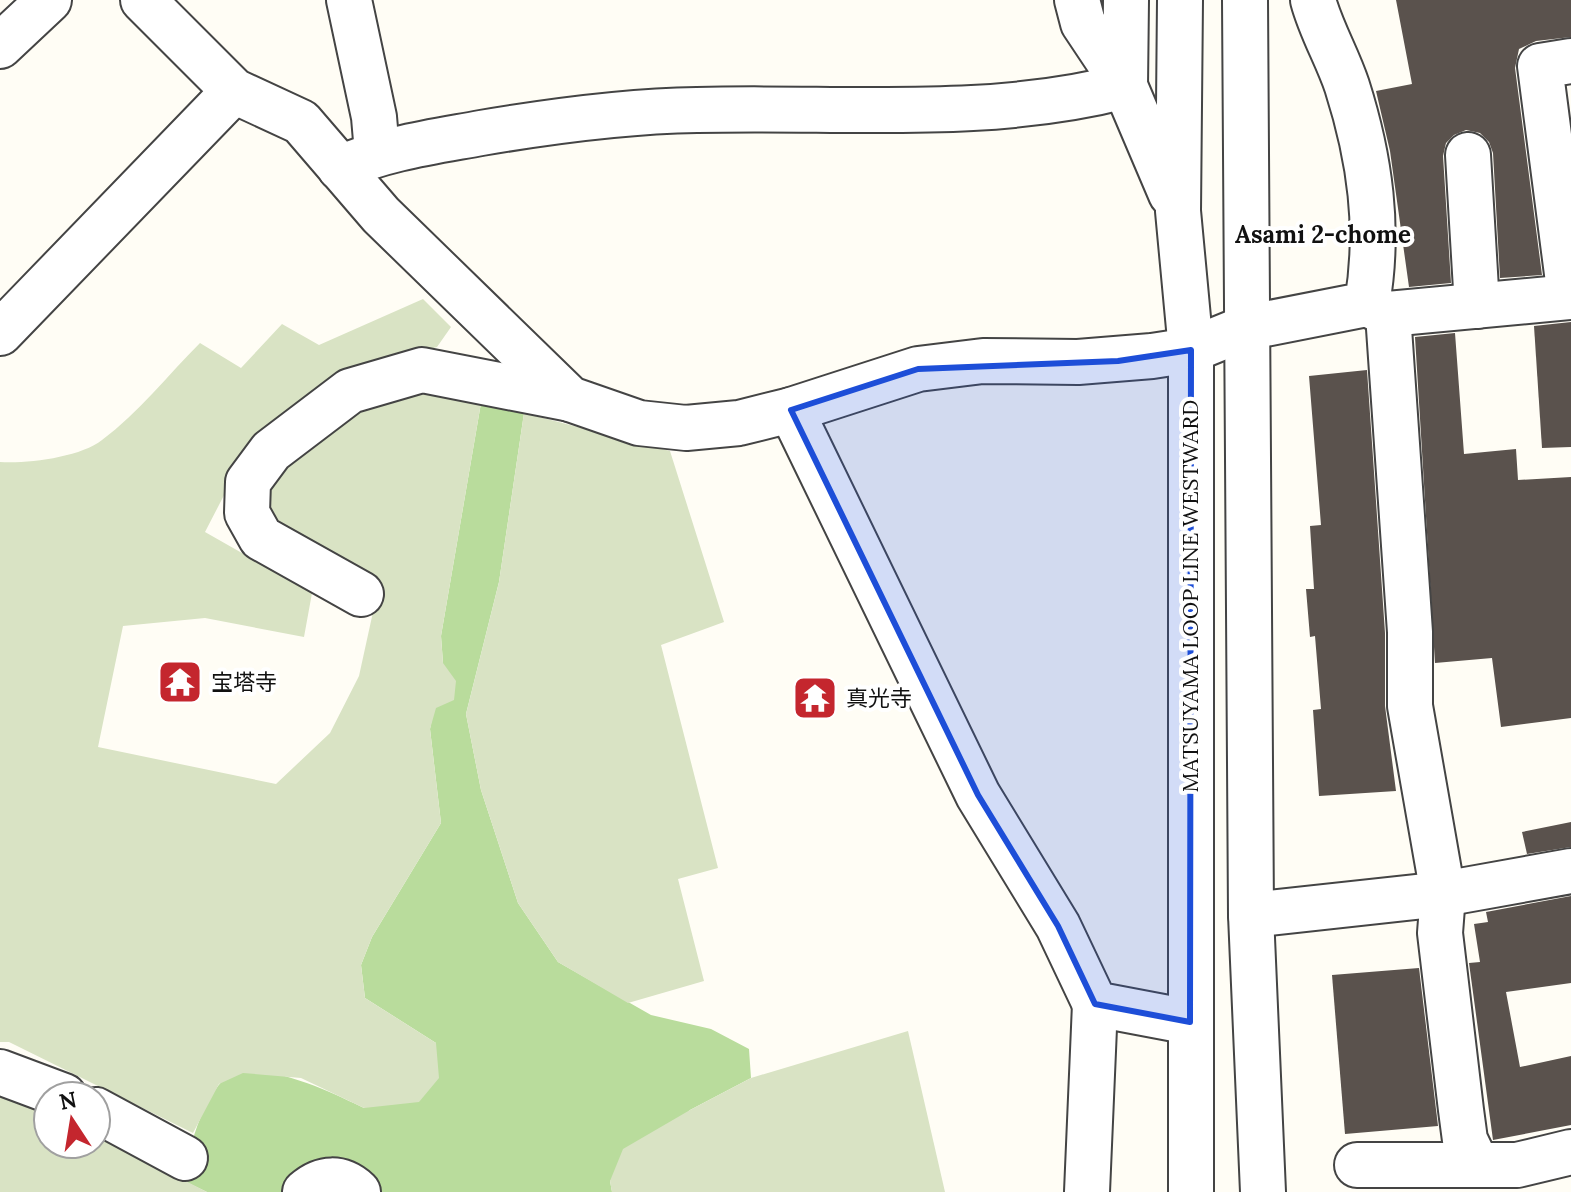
<svg xmlns="http://www.w3.org/2000/svg" width="1571" height="1192" font-family="Lora,'Noto Sans JP',serif">
  <style>
    .forest { fill: #b9dc9c }
    .cemetery { fill: #d9e3c4 }
    .building { fill: #5a524d }
    .lines { fill: none; stroke-linecap: round; stroke-linejoin: round }
    .minor-casing { stroke: #444; stroke-width: 48 }
    .minor { stroke: #fff; stroke-width: 44 }
    .marked { fill: #1d4ed8; fill-opacity: 0.2; stroke: #1d4ed8; stroke-width: 6; stroke-linejoin: round }
    .labels { text-anchor: middle; dominant-baseline: central; stroke-width: 8; stroke-linejoin: round; paint-order: stroke }
    .street-label { font-size: 22px; fill: #111; stroke: #fff }
    .poi-label { font-size: 22px; fill: #111; stroke: #fff; text-anchor: start }
    .neighbourhood-label { font-size: 24px; font-weight: bold; fill: #111; stroke: #fff }
  </style>
  <rect width="100%" height="100%" fill="#fffdf5"/>
  <path class="forest" d="M498,400L524,413L499,582L466,714L481,790L518,903L558,962L651,1015L711,1029L749,1049L751,1078L690,1110L610,1181L612,1192H207L182,1180C190,1148 198,1113 218,1086C246,1049 332,1093 364,1108L436,1043L365,998L361,965L372,937L441,823L430,729L443,663L441,636L481,403Z"/>
  <g class="cemetery">
    <path d="M423,299L451,327L437,347L401,357L235,474L205,532L312,593L304,637L205,618L123,626L98,747L276,784L330,733L359,676L380,580L289,532L264,506L262,487L365,400L424,386L481,403L441,636L443,663L456,681L454,700L436,708L430,729L441,823L372,937L361,965L365,998L436,1043L439,1078L419,1102L364,1108L301,1078L243,1073L219,1084L193,1133L9,1042H0V462C27,464 81,457 102,440C138,413 168,375 200,343L241,368L282,324L319,345Z"/>
    <polygon points="524,413 670,451 724,622 661,645 718,868 678,879 704,981 628,1003 558,962 518,903 481,790 466,714 499,582"/>
    <polygon points="908,1031 945,1192 612,1192 610,1181 623,1149 690,1110 751,1078"/>
    <polygon points="0,1087 48,1110 48,1144 96,1144 96,1135 207,1192 0,1192"/>
  </g>
  <g class="building">
    <polygon points="1396,0 1571,0 1571,37 1536,41 1519,49 1515,68 1542,275 1500,278 1493,153 1489,142 1480,133 1466,130 1454,135 1446,143 1443,156 1451,283 1409,287 1390,151 1376,91 1412,84"/>
    <polygon points="1571,322 1571,447 1542,448 1534,326"/>
    <polygon points="1455,333 1464,454 1516,449 1518,480 1571,477 1571,718 1501,727 1492,658 1435,663 1415,337"/>
    <polygon points="1367,370 1385,633 1385,706 1396,791 1319,796 1313,710 1321,709 1315,636 1310,637 1306,589 1314,589 1310,526 1321,525 1309,376"/>
    <polygon points="1571,822 1571,847 1527,854 1522,832"/>
    <polygon points="1571,896 1571,983 1506,992 1520,1067 1571,1056 1571,1125 1493,1140 1469,963 1480,962 1474,924 1488,922 1486,912"/>
    <polygon points="1419,968 1438,1126 1345,1134 1332,975"/>
  </g>
  <g class="lines">
    <g class="minor-casing">
      <g id="minor">
        <polyline points="143,0 234,91 301,122 381,215 570,399 639,423 686,428 739,423 791,410 978,795 1058,926 1095,1004 1190,1022"/>
        <polyline points="349,0 374,117 377,152"/>
        <polyline points="1077,0 1083,23 1125,86 1171,194"/>
        <polyline points="1180,0 1178,211 1191,350 1191,1192"/>
        <polyline points="1245,0 1251,915 1263,1192"/>
        <polyline points="0,46 49,0"/>
        <polyline points="1125,86 1126,0"/>
        <polyline points="1468,155 1477,306"/>
        <path d="M340,168C386,148 432,142 481,133C552,121 624,111 697,110C839,106 987,122 1125,86"/>
        <polyline points="1570,297 1540,66 1571,61"/>
        <polyline points="1367,304 1388,314 1571,297"/>
        <polyline points="1388,314 1410,632 1410,706 1443,894 1440,933 1461,1110 1465,1140 1477,1165"/>
        <polyline points="0,333 234,91"/>
        <path d="M791,410L918,369L983,361L1078,362L1152,356L1191,350L1245,328L1367,304C1380,229 1370,158 1347,86C1337,56 1321,30 1313,0"/>
        <polyline points="361,594 261,538 247,513 248,482 271,451 350,391 422,370 570,399"/>
        <polyline points="1251,915 1443,894 1571,871"/>
        <polyline points="0,1072 64,1096"/>
        <polyline points="96,1110 185,1158"/>
        <polyline points="1357,1165 1517,1165 1571,1152"/>
        <path d="M305,1192C322,1177 341,1176 358,1192"/>
        <polyline points="1087,1192 1095,1004"/>
      </g>
    </g>
    <use href="#minor" class="minor"/>
  </g>
  <path class="marked" d="M1191,350L1190,1022L1095,1004L1058,926L978,795L791,410L918,369L1118,361Z"/>
  <defs>
    <g id="temple-square" transform="scale(2.3)"><rect x="-9" y="-9" width="18" height="18" rx="4" fill="#c4262e" stroke="#fff"/><path d="M0-6L5-2H3V0L6.5 2.5H4V6H1.5V3h-3V6H-4V2.5H-6.5L-3 0V-2H-5Z" fill="#fff"/></g>
  </defs>
  <g fill-rule="evenodd">
    <use href="#temple-square" x="180" y="682"/>
    <use href="#temple-square" x="815" y="698"/>
  </g>
  <g class="labels">
    <g class="street-label">
      <text transform="translate(1190 596) rotate(-90)">MATSUYAMA LOOP LINE WESTWARD</text>
    </g>
    <g class="poi-label">
      <text x="211" y="682">宝塔寺</text>
      <text x="846" y="698">真光寺</text>
    </g>
    <g class="neighbourhood-label">
      <text x="1323" y="234">Asami 2-chome</text>
    </g>
  </g>
  <g transform="translate(72 1120) rotate(348)"><circle r="38" fill="#ffffff" stroke="#a0a0a0" stroke-width="2"/>
  <path d="M0-6L14 30L0 20L-14 30Z" fill="#c4262e"/>
  <text y="-12" font-size="22" font-weight="bold" text-anchor="middle" fill="#111111">N</text>
  </g>
</svg>
